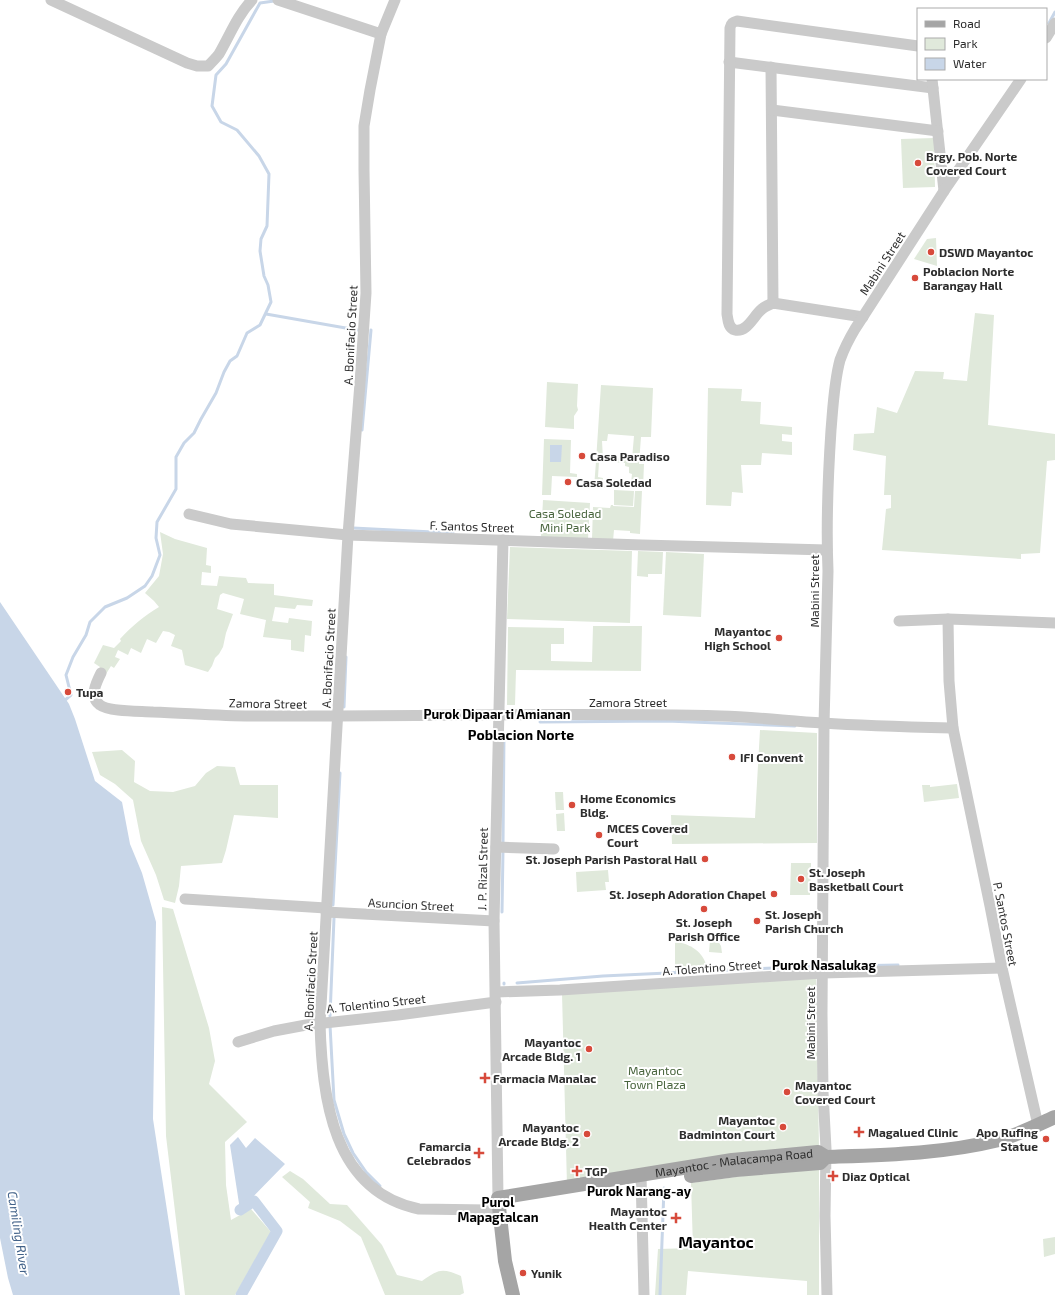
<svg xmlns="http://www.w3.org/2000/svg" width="1055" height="1295" font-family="'Exo 2',sans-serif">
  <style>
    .green { fill: #e0e9db; fill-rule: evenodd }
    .water { fill: #c8d6e8 }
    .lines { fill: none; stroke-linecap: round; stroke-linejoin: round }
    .stream { stroke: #c8d6e8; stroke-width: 3 }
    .canal { stroke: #c8d6e8; stroke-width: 11 }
    .minor { stroke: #cacaca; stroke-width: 11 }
    .major { stroke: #a5a5a5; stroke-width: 14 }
    .poi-dot { fill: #d74a3b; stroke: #fff; stroke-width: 1.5 }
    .labels { text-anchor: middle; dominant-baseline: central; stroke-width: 4; stroke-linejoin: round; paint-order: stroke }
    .poi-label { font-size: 12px; font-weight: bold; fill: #2d2d2d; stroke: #fff; text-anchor: start }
    .street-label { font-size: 12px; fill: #2d2d2d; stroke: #fff }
    .park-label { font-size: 12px; fill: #49653e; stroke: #fff }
    .neighbourhood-label { font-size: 13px; font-weight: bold; fill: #000; stroke: #fff }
    .water-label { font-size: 13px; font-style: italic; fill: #416188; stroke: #fff }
    .quarter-label { font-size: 14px; font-weight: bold; fill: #000; stroke: #fff }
    .district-label { font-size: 16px; font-weight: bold; fill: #000; stroke: #fff }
  </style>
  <rect width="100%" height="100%" fill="#fff"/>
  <g class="green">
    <polygon points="934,138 935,187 903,188 901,139"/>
    <polygon points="936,238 937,266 914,259 927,239"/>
    <polygon points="975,313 994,315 988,425 1055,434 1055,460 1047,461 1040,553 1021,554 1021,559 882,550 886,509 891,508 891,495 884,495 886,456 853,450 854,434 874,433 877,407 897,413 915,371 944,372 943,379 967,381"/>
    <polygon points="547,382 578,384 577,406 578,410 574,416 574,429 545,427"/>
    <path d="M601,385L653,388L651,437H641L639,464H644L643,488H637V483H631L632,474L629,473V467L625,466V463L596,461ZM608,434L634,436L632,459L618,458L617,460L603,459L602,441H607Z"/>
    <polygon points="708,388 742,389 741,401 761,402 760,424 792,427 792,435 782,434 782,441 792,442 792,455 762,453 761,465 741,465 743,493 732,492 731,506 706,505"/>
    <polygon points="544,439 571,440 570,473 577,474 577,477 552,476 551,495 542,495"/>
    <polygon points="596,462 599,462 598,477 603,478 602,486 609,486 609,488 594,487"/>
    <polygon points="614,490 634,491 633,506 614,505"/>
    <polygon points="635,491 642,491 640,534 630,533 630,531 614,530 613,541 592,539 593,507 610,508 611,505 613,505 613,506 634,507"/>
    <polygon points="543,500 590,503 588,539 541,537"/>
    <path d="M160,532L175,539L207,548L206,565L211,566V573L202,572L201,585L217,586L219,576L246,578L248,583L274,584V595L313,600L312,606L297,605L295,609L275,607L272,621L288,623L289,618L312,621L311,636L305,635L304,652L291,650V640L263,637L266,620L240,614L244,599L223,593L220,595L217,609L233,614L226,633L223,647L219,654L215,658L212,666L208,672L185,665L182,650L171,646L175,635L169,632L163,631L156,643L147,639L141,653L131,648L128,655L118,650L115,657L120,659L114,668L111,666L106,674L99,669L100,667L94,663L103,645L114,648L121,641L120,639C131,627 145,615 159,607L154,601L145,593L159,576L163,554Z"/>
    <polygon points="510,547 632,551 630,623 507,619"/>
    <polygon points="638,551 663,552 662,574 648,574 648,577 637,576"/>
    <polygon points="666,552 704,554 701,617 663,615"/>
    <polygon points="593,626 642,626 641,671 516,670 515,705 507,705 508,627 564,628 564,644 551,644 551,661 592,662"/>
    <polygon points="760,730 817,733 817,843 672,844 671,815 755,818"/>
    <polygon points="122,750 135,761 134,782 150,791 173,792 195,786 206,773 217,766 235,767 240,785 278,785 278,818 234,815 226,850 222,863 181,866 179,886 175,903 164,900 156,875 141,841 133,800 115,784 100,775 92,752"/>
    <polygon points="957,784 959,798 924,802 922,785 930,785 930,787"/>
    <polygon points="555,792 563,792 564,810 556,810"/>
    <polygon points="564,813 565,831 557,831 556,814"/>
    <polygon points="791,863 811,863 810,895 790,895"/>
    <polygon points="608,870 609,882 605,882 606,890 577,892 576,872"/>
    <polygon points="162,907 173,909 209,1028 215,1061 209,1084 247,1122 225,1142 226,1185 231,1220 251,1209 271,1232 235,1295 185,1295 166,1136"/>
    <polygon points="710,940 718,941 721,946 722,953 709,952"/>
    <path d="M678,942C693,945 705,954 707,969L675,971V943Z"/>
    <polygon points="816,977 819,1148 567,1185 562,993"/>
    <polygon points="819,1166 819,1295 807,1295 807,1281 688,1271 686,1295 655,1295 658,1249 693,1248 691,1183"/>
    <path d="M290,1171L303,1179L330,1204L347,1205L382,1245L397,1275L422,1281C439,1269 442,1268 461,1276L464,1293L460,1295H385L361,1237L340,1221L308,1208L310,1202L282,1177Z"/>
    <polygon points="1055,1237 1055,1254 1044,1257 1043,1239"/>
  </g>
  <g class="water">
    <polygon points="550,445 562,445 561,462 550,462"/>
    <polygon points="0,602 69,704 75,719 95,781 122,802 130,844 142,873 156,922 153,1119 180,1295 13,1295 8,1278 0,1238"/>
    <polygon points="238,1137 246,1148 255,1138 285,1164 240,1210 230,1145"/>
  </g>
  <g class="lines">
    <g class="stream">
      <polyline points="1049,23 1055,12"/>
      <polyline points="266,314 357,330"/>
      <polyline points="362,430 371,330"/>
      <polyline points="353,528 453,533"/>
      <polyline points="64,701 71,695 66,675 73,657 86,635 90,622 105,607 127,598 145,586 152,576 160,555 156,538 157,522 176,489 176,457 184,443 194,433 201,419 216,393 224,372 230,361 237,356 247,333 260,325 271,302 268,285 264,276 260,251 261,239 267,226 269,174 259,156 237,130 221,122 212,106 216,75 226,64 260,3 274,1"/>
      <polyline points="344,707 346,657"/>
      <polyline points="540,722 666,721 795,726"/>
      <polyline points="503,844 504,734"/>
      <polyline points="333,905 340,773"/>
      <polyline points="502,912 503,850"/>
      <polyline points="845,966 898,965"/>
      <polyline points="517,983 603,976 818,966 818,963"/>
      <polyline points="504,984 504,983"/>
      <polyline points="330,1016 334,918"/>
      <polyline points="330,1025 334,1100 344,1134 353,1153 366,1172 380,1186"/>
      <polyline points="660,1295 664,1188"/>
    </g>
    <polyline class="canal" points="240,1210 254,1201 277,1231 241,1295"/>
    <g class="minor">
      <path d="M51,0L187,63L197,66H208C212,62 216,58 219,54C230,35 237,16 252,0"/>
      <polyline points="278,0 381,34"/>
      <path d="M395,0L381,34L370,90L364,126V170L366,293L360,383L348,535L320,1023C322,1097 332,1191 419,1209L488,1210L500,1208"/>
      <polyline points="1046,38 1055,23"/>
      <polyline points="729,62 933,88"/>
      <polyline points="771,67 773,303"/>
      <polyline points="932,79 944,191"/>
      <polyline points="772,110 938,131"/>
      <path d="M863,317L773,303C769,305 765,306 762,309C754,315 747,333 735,330C728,328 728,320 727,314L730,28C731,23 733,22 737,21L918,46"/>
      <polyline points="189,514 231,524 348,535 642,545 827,550"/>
      <polyline points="948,619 949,681 953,728 990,906 1002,968 1038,1125"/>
      <polyline points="899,621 948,619 1055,623"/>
      <path d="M101,673C96,683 89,697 100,705C109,712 141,711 153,712C185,713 218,716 251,716C408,717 564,712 721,716C755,717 789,721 823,723C866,726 910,727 953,728"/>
      <polyline points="496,847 554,849"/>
      <polyline points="185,899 326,908"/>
      <polyline points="326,912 494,921"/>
      <polyline points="496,992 560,990 823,973 1002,968"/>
      <polyline points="238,1042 274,1031 306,1025 398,1015 496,1002"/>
      <polyline points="641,1175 644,1295"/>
      <polyline points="493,1204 498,1198 494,921 503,540"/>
      <path d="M827,1295L825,1216L826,1149L823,1092L822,1014L824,724L828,571C826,524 828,476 831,430C833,407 834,382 840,360C844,349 849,339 855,329L944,191L1021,79"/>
    </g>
    <g class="major">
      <polyline points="691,1176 736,1170 820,1163 826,1157"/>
      <path id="s1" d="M513,1295L505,1261L498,1198L732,1160L818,1152L826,1157C884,1155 943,1154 999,1140C1018,1135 1037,1125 1055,1117"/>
    </g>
  </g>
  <g class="poi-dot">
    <circle cx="918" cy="163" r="4"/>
    <circle cx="931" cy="252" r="4"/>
    <circle cx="915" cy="278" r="4"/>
    <circle cx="582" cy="456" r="4"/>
    <circle cx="568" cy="482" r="4"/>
    <circle cx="779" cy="638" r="4"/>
    <circle cx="68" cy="692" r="4"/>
    <circle cx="732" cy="757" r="4"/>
    <circle cx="572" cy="805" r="4"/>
    <circle cx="599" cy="835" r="4"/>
    <circle cx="705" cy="859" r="4"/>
    <circle cx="801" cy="879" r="4"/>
    <circle cx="774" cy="894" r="4"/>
    <circle cx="704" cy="909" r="4"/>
    <circle cx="757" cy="921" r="4"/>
    <circle cx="589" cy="1049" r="4"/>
    <path d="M483 1072h4v4h4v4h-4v4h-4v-4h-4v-4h4z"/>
    <circle cx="787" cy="1092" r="4"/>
    <circle cx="783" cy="1127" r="4"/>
    <path d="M857 1126h4v4h4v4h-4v4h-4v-4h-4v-4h4z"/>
    <circle cx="587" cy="1134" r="4"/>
    <circle cx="1046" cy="1139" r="4"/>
    <path d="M477 1147h4v4h4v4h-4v4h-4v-4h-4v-4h4z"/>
    <path d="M575 1165h4v4h4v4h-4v4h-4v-4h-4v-4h4z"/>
    <path d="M831 1170h4v4h4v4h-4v4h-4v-4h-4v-4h4z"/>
    <path d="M674 1212h4v4h4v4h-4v4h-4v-4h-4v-4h4z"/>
    <circle cx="523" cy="1273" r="4"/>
  </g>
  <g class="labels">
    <g class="poi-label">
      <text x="926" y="156">Brgy. Pob. Norte<tspan x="926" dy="14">Covered Court</tspan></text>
      <text x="939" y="252">DSWD Mayantoc</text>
      <text x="923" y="271">Poblacion Norte<tspan x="923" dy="14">Barangay Hall</tspan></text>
      <text x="590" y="456">Casa Paradiso</text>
      <text x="576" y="482">Casa Soledad</text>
      <text x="771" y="631" text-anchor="end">Mayantoc<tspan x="771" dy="14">High School</tspan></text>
      <text x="76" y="692">Tupa</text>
      <text x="740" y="757">IFI Convent</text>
      <text x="580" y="798">Home Economics<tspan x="580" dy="14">Bldg.</tspan></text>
      <text x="607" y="828">MCES Covered<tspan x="607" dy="14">Court</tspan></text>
      <text x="697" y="859" text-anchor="end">St. Joseph Parish Pastoral Hall</text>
      <text x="809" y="872">St. Joseph<tspan x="809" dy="14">Basketball Court</tspan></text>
      <text x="766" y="894" text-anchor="end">St. Joseph Adoration Chapel</text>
      <text x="765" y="914">St. Joseph<tspan x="765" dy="14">Parish Church</tspan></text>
      <text x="704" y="922" text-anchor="middle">St. Joseph<tspan x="704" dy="14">Parish Office</tspan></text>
      <text x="581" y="1042" text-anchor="end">Mayantoc<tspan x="581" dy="14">Arcade Bldg. 1</tspan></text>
      <text x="493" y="1078">Farmacia Manalac</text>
      <text x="795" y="1085">Mayantoc<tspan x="795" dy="14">Covered Court</tspan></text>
      <text x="775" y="1120" text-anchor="end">Mayantoc<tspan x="775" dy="14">Badminton Court</tspan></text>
      <text x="579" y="1127" text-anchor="end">Mayantoc<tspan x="579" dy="14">Arcade Bldg. 2</tspan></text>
      <text x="868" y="1132">Magalued Clinic</text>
      <text x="1038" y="1132" text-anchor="end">Apo Rufing<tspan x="1038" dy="14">Statue</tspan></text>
      <text x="471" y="1146" text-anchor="end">Famarcia<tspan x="471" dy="14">Celebrados</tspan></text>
      <text x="585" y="1171">TGP</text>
      <text x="842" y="1176">Diaz Optical</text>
      <text x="667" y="1211" text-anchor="end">Mayantoc<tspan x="667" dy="14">Health Center</tspan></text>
      <text x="531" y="1273">Yunik</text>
    </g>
    <g class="street-label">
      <text transform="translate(882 263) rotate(-57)">Mabini Street</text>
      <text transform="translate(350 335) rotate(-87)">A. Bonifacio Street</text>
      <text transform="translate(472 526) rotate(2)">F. Santos Street</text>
      <text transform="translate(814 591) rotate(-90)">Mabini Street</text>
      <text transform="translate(328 658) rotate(-87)">A. Bonifacio Street</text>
      <text x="628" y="702">Zamora Street</text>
      <text transform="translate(268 703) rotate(1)">Zamora Street</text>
      <text transform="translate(482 869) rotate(-89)">J. P. Rizal Street</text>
      <text transform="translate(411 904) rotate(3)">Asuncion Street</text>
      <text transform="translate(1006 924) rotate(79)">P. Santos Street</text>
      <text transform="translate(712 967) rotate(-4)">A. Tolentino Street</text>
      <text transform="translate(310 981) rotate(-87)">A. Bonifacio Street</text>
      <text transform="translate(376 1003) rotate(-6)">A. Tolentino Street</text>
      <text transform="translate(810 1023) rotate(-90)">Mabini Street</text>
      <text stroke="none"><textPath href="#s1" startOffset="337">Mayantoc - Malacampa Road</textPath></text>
    </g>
    <g class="park-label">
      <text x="565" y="513">Casa Soledad<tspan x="565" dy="14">Mini Park</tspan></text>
      <text x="655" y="1070">Mayantoc<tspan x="655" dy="14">Town Plaza</tspan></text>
    </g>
    <g class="neighbourhood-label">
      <text x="497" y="714">Purok Dipaar ti Amianan</text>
      <text x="824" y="965">Purok Nasalukag</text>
      <text x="639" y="1191">Purok Narang-ay</text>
      <text x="498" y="1202">Purol<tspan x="498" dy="15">Mapagtalcan</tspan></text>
    </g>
    <g class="water-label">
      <text transform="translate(19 1233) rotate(81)">Camiling River</text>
    </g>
    <g class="quarter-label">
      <text x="521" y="734">Poblacion Norte</text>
    </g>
    <g class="district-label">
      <text x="716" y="1241">Mayantoc</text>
    </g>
  </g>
  <rect x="917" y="8" width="130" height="72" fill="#ffffff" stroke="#ababab"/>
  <rect x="925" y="21" width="20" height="6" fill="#a5a5a5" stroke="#ababab"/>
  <text x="953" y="28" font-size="12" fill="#2d2d2d">Road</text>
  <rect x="925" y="38" width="20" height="12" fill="#e0e9db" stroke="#ababab"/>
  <text x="953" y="48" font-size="12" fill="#2d2d2d">Park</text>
  <rect x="925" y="58" width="20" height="12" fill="#c8d6e8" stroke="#ababab"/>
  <text x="953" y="68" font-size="12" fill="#2d2d2d">Water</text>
</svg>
